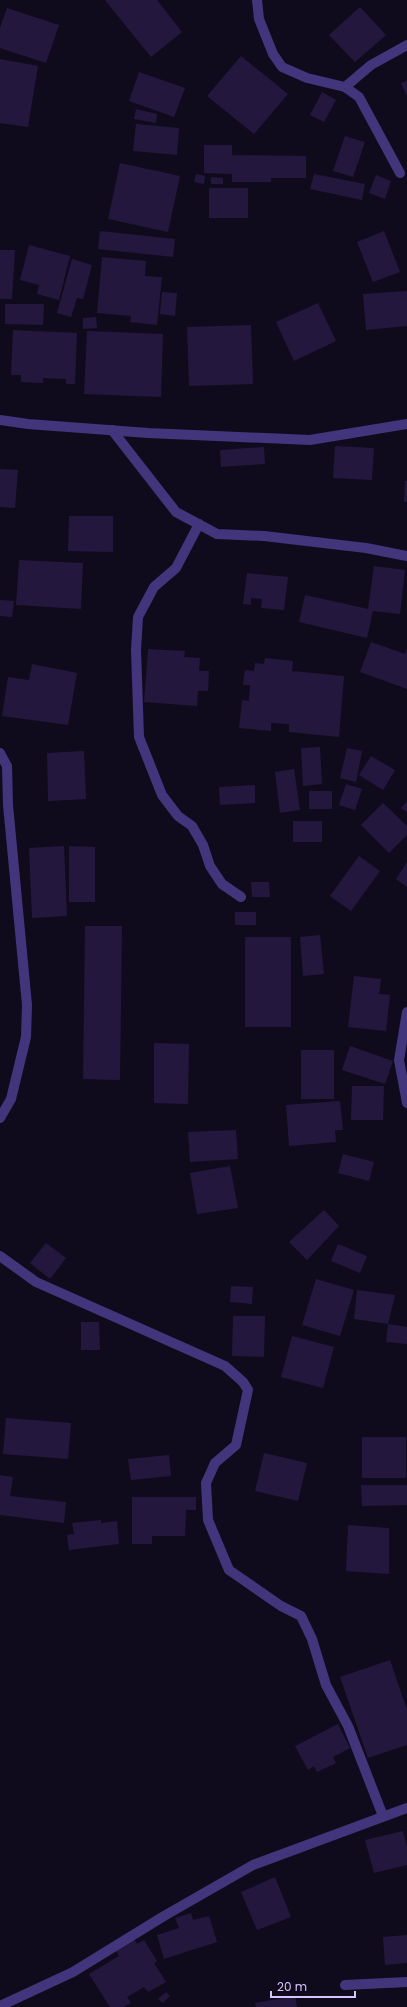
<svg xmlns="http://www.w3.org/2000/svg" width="407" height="2007" font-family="Poppins,sans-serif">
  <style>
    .building { fill: #24173d }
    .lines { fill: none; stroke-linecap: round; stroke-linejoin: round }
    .minor { stroke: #43357b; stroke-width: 10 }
  </style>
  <rect width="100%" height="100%" fill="#100b1c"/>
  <g class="building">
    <polygon points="105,0 157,0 182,32 151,57"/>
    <polygon points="360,7 386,35 355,62 329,35"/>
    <polygon points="7,8 59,25 46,63 0,48 0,28"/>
    <polygon points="241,56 288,94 254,134 207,96"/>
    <polygon points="0,59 38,66 28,127 0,123"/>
    <polygon points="139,72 185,88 174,117 129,101"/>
    <polygon points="407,81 407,96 401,83"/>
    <polygon points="322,92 336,100 324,122 310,115"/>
    <polygon points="136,109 157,114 156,123 134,119"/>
    <polygon points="136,124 179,128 177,155 133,151"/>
    <polygon points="345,136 365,142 353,177 333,171"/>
    <polygon points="204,145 232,145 232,155 306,156 306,178 271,178 271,182 232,182 232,174 204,173"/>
    <polygon points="120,163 180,176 168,232 108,219"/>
    <polygon points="196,174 205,176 204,184 194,182"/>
    <polygon points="314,174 365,184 362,200 310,189"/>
    <polygon points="376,175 391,181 385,199 369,193"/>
    <polygon points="211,177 223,178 223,184 211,184"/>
    <rect x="209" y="188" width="39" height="30"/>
    <polygon points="100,231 175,239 173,257 98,249"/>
    <polygon points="384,231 400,272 373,282 357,242"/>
    <polygon points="29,245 70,256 59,300 37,294 39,285 20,280"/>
    <polygon points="0,250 15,250 12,299 0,299"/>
    <polygon points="102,257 146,261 145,276 162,277 157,325 130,322 131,316 97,313"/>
    <polygon points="72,259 92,265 83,299 77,298 71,317 57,313"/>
    <polygon points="407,291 407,326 366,330 363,294"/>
    <polygon points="162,292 177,293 175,316 160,314"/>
    <polygon points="318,303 336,341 294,361 276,322"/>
    <polygon points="5,304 44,304 43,325 5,324"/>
    <polygon points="96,317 97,328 83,329 83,318"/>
    <polygon points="251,325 253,384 189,386 187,327"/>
    <polygon points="13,330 77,333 75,384 66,384 66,379 43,378 43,383 21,382 21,375 11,375"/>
    <polygon points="87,331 163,334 161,397 84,394"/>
    <polygon points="335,446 374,448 372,480 333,478"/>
    <polygon points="264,447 265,464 221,467 220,450"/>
    <polygon points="0,469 18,470 15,508 0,507"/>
    <polygon points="405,481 407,481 407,502 404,502"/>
    <polygon points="69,516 113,516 113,552 68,551"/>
    <polygon points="19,560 83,563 81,609 16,605"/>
    <polygon points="374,566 405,570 400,614 373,611 367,638 299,622 305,595 368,609"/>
    <polygon points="247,573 288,577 284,610 261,608 262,599 251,598 251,605 243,604"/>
    <polygon points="0,600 14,601 12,617 0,616"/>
    <polygon points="371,642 405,654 407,648 407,689 360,672"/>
    <polygon points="148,649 185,651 184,657 200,658 199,671 209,671 208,691 198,691 197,706 144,702"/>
    <polygon points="265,658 293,661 292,671 344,676 339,737 289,732 289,724 271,723 271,731 239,728 242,700 249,701 250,685 243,685 245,670 254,671 255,663 264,664"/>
    <polygon points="32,664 77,673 68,725 2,716 8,677 29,680"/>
    <polygon points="320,747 322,784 303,786 301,748"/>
    <polygon points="347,748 362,751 356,782 340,778"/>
    <polygon points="84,751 86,799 48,801 47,753"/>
    <polygon points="371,756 395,770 383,790 359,775"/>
    <polygon points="294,769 300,810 280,813 275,772"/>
    <polygon points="346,784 362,789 355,810 339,805"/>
    <polygon points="255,785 255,803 220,805 219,787"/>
    <rect x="309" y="791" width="23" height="18"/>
    <polygon points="407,801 407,812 401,808"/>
    <polygon points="383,803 407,826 407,835 389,853 361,825"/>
    <rect x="293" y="821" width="29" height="21"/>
    <polygon points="64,846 67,916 32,918 29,848"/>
    <polygon points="69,846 95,847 95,902 69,902"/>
    <polygon points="359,856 380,871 351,911 330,896"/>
    <polygon points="407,862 407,887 396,879"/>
    <polygon points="251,882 269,882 270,897 252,897"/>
    <rect x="235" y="912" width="21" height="13"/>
    <polygon points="85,926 122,926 120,1080 83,1079"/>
    <polygon points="320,935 324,974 303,976 300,937"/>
    <rect x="245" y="937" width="46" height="90"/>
    <polygon points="354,976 381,979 379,994 390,995 386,1031 348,1027"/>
    <polygon points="154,1043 189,1044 188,1104 154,1103"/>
    <polygon points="350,1046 393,1061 385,1084 342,1070"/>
    <rect x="301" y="1050" width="33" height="49"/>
    <polygon points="352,1086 384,1086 383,1120 351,1120"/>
    <polygon points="340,1101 343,1130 335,1130 336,1142 289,1146 286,1105"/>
    <polygon points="236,1130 238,1159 190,1162 188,1132"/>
    <polygon points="343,1154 374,1162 369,1181 338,1173"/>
    <polygon points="230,1166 238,1208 197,1214 190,1173"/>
    <polygon points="324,1210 339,1226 307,1260 289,1242"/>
    <polygon points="46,1243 66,1258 50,1279 30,1263"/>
    <polygon points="338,1244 367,1256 360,1273 331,1261"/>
    <polygon points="316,1279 354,1290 340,1336 302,1325"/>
    <polygon points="231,1286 253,1287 252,1304 230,1302"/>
    <polygon points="357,1290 395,1295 388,1324 354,1319"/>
    <polygon points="233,1316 265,1316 264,1357 232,1356"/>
    <polygon points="81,1322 99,1322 100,1350 81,1350"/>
    <polygon points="388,1324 407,1327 407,1344 386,1342"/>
    <polygon points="292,1336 334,1347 323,1388 281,1377"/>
    <polygon points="6,1418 71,1423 68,1459 3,1454"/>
    <rect x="362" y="1437" width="44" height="41"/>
    <polygon points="264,1453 307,1463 298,1501 255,1491"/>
    <polygon points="169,1455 171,1476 131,1480 128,1459"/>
    <polygon points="0,1475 13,1477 10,1496 66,1502 64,1523 0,1515"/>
    <polygon points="361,1485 407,1485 407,1505 362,1506"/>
    <polygon points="132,1497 196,1497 196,1510 186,1510 185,1536 152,1536 152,1544 132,1544"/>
    <polygon points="101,1520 101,1523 117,1521 119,1544 69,1550 67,1535 74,1534 72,1523"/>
    <polygon points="348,1525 389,1528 389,1574 346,1571"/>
    <polygon points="390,1660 407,1710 407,1745 368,1758 340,1677"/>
    <polygon points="338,1724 350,1748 333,1757 336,1763 317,1772 314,1766 308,1770 295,1746"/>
    <polygon points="403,1831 407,1847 407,1865 374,1873 365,1840"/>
    <polygon points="275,1877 291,1917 257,1930 241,1892"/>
    <polygon points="191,1913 193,1920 209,1916 217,1942 164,1959 157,1935 179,1928 175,1918"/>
    <polygon points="407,1935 407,1963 385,1965 383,1937"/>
    <polygon points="134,1939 137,1944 144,1940 157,1961 154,1963 166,1982 148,1992 144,1987 127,1997 131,2003 123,2007 110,2007 89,1974 119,1956 116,1950"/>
    <polygon points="166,1992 170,1996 163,2003 158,1999"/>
    <polygon points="295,1996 297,2007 256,2007 255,2003"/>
  </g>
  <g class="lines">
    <g class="minor">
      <polyline points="257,0 259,19 273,54 282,67 307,78 345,87 359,97 400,173"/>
      <polyline points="345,87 371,65 407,45"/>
      <polyline points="0,420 28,424 148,433 310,440 407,424"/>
      <polyline points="112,430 176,512 217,534 264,536 366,548 407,556"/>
      <polyline points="199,524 176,568 154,587 138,617 136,650 139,737 162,795 178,816 192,826 203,845 210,866 222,884 241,897"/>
      <polyline points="0,753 7,766 8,805 27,1005 26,1037 11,1099 0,1118"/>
      <polyline points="407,1012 399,1060 407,1103"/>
      <polyline points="0,1256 36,1282 225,1366 243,1382 248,1390 236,1445 215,1463 206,1483 208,1520 229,1570 281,1606 301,1616 312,1639 326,1685 348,1726 383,1816"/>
      <polyline points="345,1985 407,1982"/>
      <polyline points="0,2006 73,1972 164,1916 253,1865 407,1808"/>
    </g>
  </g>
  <path d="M271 1991v6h84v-6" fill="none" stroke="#d5c5ff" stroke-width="2"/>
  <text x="277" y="1991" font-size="12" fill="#d5c5ff" stroke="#100b1c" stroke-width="3" paint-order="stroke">20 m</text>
</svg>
